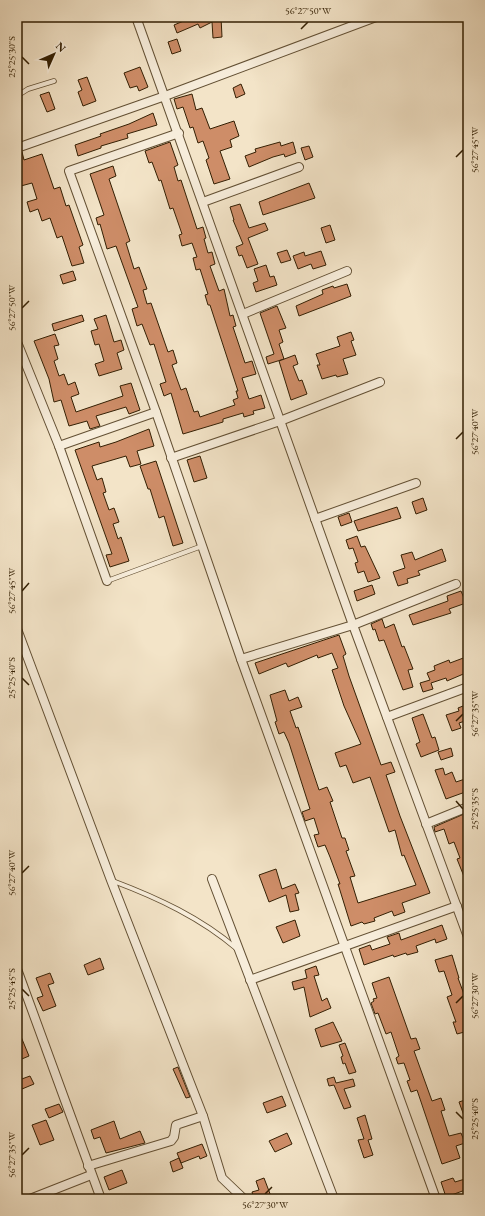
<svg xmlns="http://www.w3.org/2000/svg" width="485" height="1216" font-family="'EB Garamond',serif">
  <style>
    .building { fill: #ce8d68; stroke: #331f03 }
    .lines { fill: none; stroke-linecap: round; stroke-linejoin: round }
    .lane-casing { stroke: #635034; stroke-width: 5.5 }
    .street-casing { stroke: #635034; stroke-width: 10 }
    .lane { stroke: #f7eddb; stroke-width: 4 }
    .street { stroke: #f7eddb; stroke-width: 8 }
    .ticks { fill: none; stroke: #331f03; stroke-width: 1.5 }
    .neatline { fill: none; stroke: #331f03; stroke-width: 1.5 }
    .ticks-label { font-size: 10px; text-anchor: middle; fill: #331f03 }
  </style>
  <rect width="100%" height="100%" fill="#f3e4c8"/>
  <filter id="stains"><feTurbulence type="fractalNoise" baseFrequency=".005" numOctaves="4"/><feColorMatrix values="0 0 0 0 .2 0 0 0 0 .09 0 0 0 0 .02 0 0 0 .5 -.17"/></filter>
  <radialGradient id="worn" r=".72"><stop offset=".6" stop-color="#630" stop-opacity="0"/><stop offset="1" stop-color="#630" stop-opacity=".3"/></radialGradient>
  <g class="building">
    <polygon points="193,17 221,17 222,37 213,38 212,22 200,28 198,24 177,33 174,25"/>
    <polygon points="177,39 181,51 172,54 168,42"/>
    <polygon points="140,67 148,87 139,91 137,86 130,88 124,73"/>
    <polygon points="87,77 96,101 83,106 78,92 82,90 78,80"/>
    <polygon points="241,84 245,94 236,98 233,88"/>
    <polygon points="49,92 55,109 47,112 40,95"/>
    <polygon points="192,94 196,110 202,108 210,129 234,121 239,136 230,140 232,147 220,151 230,179 214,184 206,160 209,158 203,141 198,143 193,127 190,128 183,107 177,109 174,99"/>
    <polygon points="153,113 157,125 127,134 128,138 101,146 101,148 78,156 75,145 101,136 100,134 129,124"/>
    <polygon points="170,142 178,165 174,167 178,181 181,180 197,229 203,227 206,238 204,239 208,253 212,252 215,264 210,266 219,291 224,289 230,316 233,315 236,326 233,327 245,363 252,361 256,374 242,378 249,399 261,395 265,408 253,411 254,414 244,417 243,413 223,419 223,422 183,434 171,393 164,396 160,384 166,382 154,344 150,345 142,324 137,326 132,309 138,307 116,246 107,249 100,224 98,225 96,218 104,215 90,174 113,166 116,176 109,179 130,241 126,243 134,269 139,267 147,289 143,290 147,304 151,303 168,352 173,350 177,363 172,365 177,379 181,390 186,388 194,412 198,411 200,417 235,405 233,400 238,398 236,391 238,391 210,305 208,305 205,295 208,294 200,269 196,270 193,258 197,257 192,243 182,246 179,235 182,234 173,208 170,209 161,180 159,181 152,162 149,163 145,151"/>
    <polygon points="280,142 281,146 293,142 296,153 285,157 284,154 273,157 249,167 245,156 256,152 255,149"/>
    <polygon points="309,146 313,157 305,160 301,148"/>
    <polygon points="22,152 24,160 42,154 54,189 60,187 66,206 69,205 83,245 79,247 84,263 72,266 62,236 57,238 50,218 42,221 38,209 30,212 27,202 37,199 32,183 17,187 17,153"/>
    <polygon points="309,183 315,198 263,215 259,202"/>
    <polygon points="240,204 249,228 265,223 268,230 248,238 258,264 247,268 242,255 239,256 236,247 243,244 233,220 234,220 230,207"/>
    <polygon points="330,225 335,240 326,243 321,228"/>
    <polygon points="287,250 291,260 281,263 277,253"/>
    <polygon points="321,251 326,265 313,269 311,264 298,269 293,256 304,252 305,256"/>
    <polygon points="266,265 270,277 274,276 277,285 256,292 253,283 258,281 254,269"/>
    <polygon points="73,271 76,280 63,284 60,275"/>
    <polygon points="347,284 351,296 299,316 296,306 323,294 322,290 333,286 334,288"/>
    <polygon points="277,306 286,328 279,330 283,342 279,344 284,359 268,364 266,357 274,354 260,313"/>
    <polygon points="82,315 84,321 54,331 52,324"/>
    <polygon points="106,315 114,342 121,340 124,350 117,353 122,369 99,376 95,364 104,361 99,344 95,345 91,331 98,329 94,319"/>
    <polygon points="351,332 354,340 351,341 356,355 343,359 348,374 337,377 336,375 322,379 317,365 320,365 316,354 340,346 337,337"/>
    <polygon points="55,334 59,345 54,346 58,359 54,361 59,376 64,374 68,385 75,382 79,394 71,397 76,412 123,396 120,386 131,383 140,410 129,414 126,407 96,416 100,426 90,429 87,421 69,426 61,400 54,402 49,379 34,341"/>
    <polygon points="295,355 298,364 293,366 299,381 302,380 307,394 291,400 279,361"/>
    <polygon points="149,429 154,446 137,451 141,464 130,467 126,456 92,466 97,480 102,478 106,492 103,493 109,510 114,508 119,522 113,524 118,539 121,537 129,561 110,567 106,555 112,554 75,450 99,442 100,447 116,442"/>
    <polygon points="200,456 207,478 194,482 187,460"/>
    <polygon points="156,461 183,543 173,546 164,516 159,518 150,489 148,489 140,466"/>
    <polygon points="423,498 427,510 416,514 412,502"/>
    <polygon points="397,507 401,518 358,531 354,521"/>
    <polygon points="349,513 352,522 341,526 338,517"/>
    <polygon points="357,536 361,547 365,546 380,578 368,582 364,571 358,573 355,563 358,562 353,548 349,549 346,540"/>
    <polygon points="442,549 446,561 418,571 420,575 407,579 408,583 398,586 393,572 405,568 401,555 412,552 415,560"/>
    <polygon points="372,585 375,594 357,601 354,591"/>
    <polygon points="461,591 466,603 449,609 451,613 413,625 409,615 448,601 447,596"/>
    <polygon points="382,619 385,628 394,624 402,647 404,646 413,669 408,670 413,687 403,690 384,640 379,641 375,629 373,630 371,624"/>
    <polygon points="339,635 346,654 343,656 349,676 381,765 391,762 395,772 386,775 400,816 430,893 402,903 405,912 394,916 392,911 374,918 375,921 364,924 362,922 351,926 338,884 340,884 330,857 325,845 318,847 314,835 319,834 314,818 305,821 302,812 310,809 289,743 284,732 279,734 275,722 277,721 270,695 285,690 289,701 298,697 302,707 290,711 296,728 298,727 319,790 327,787 333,801 330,802 342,838 345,838 349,850 346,851 355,876 350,877 358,903 416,885 404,855 402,856 395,830 389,832 370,777 353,783 346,765 340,767 335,753 361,744 344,706 332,670 338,668 332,653 318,658 317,655 288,667 286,663 259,674 255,663"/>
    <polygon points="466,657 468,672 447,681 446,678 431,683 433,689 423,692 420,683 430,680 427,673 435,670 434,666 449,660 450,663"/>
    <polygon points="468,704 468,720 459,723 461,728 452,731 446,715 459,711 458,708"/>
    <polygon points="423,714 432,738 435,737 439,750 421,757 416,744 420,742 412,718"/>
    <polygon points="451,748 453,756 441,760 438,752"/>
    <polygon points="443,768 445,775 452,772 456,782 468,778 468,791 446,799 435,770"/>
    <polygon points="464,814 468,824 465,825 468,835 467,884 457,859 460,858 454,842 449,844 444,829 435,832 434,827"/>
    <polygon points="276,869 282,889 295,884 299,893 295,894 299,910 290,912 286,895 269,902 259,875"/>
    <polygon points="295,920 300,936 283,943 276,927"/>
    <polygon points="442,925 447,939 436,943 435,939 416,946 418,952 407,955 406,953 394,957 393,955 364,965 359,949 370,945 372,950 390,944 387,937 399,933 401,940"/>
    <polygon points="452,955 459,978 458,978 468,1005 468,1031 457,1034 453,1022 456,1022 447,997 452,995 444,971 439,972 435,960"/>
    <polygon points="100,958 104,969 88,975 84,965"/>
    <polygon points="316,966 319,975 314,976 322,1001 327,998 331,1008 310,1017 304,987 294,990 292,982 307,978 305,970"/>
    <polygon points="50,973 54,983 48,985 56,1006 43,1011 37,998 43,996 36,978"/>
    <polygon points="389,977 411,1039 416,1038 420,1049 414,1051 432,1101 441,1098 445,1110 441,1111 449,1136 461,1133 465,1143 456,1146 460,1158 442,1164 417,1090 411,1092 407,1081 410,1080 404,1063 398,1064 396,1058 399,1056 391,1032 386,1034 378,1013 375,1014 371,1003 374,1001 373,999 377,998 372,983"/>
    <polygon points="333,1022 342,1041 321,1047 315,1029"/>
    <polygon points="17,1027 29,1056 17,1061"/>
    <polygon points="345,1043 356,1072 349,1074 345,1063 343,1064 341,1057 343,1056 339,1045"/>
    <polygon points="178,1067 190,1097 186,1098 173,1069"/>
    <polygon points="30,1076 34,1084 22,1089 19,1080"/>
    <polygon points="334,1077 336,1083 353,1079 355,1086 344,1089 351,1107 344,1109 334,1085 329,1086 327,1079"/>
    <polygon points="282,1096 286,1106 267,1113 263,1103"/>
    <polygon points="468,1099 468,1124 467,1124 459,1102"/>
    <polygon points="59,1104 63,1112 49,1118 45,1109"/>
    <polygon points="365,1115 372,1139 368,1140 373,1155 364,1158 358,1140 364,1139 357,1118"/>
    <polygon points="46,1120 54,1140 40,1145 32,1125"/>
    <polygon points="114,1121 120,1139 140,1131 145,1143 106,1153 100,1137 94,1139 91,1130"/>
    <polygon points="287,1133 292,1144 275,1152 269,1141"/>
    <polygon points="202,1144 207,1156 200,1159 199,1156 181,1163 183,1168 173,1172 170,1162 179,1158 181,1163 177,1153"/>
    <polygon points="122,1170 127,1183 109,1190 104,1177"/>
    <polygon points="264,1178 272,1199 254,1199 252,1192 259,1190 256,1181"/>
    <polygon points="453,1178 455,1182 465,1179 468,1189 446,1197 441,1182"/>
  </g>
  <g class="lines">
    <g class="lane-casing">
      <g id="lane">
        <polyline points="17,96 28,89 54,81"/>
        <polyline points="107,581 202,546"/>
        <path d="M113,881C158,898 201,918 237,949"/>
      </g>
    </g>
    <g class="street-casing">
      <g id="street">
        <polyline points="136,17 353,625 468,937"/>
        <polyline points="179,133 69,171 156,412 241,659 436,1199"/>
        <polyline points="17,148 165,96 376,17"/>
        <polyline points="203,202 299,167"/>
        <polyline points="243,314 347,271"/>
        <polyline points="17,342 59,446 107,581"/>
        <polyline points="59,446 156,412"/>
        <polyline points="171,458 280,421 380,382"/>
        <polyline points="315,519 416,483"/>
        <polyline points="17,629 111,880 203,1116 222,1178 244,1199"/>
        <polyline points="241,659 353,625 456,584"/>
        <polyline points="387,717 468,687"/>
        <polyline points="426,824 468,807"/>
        <polyline points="212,879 334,1199"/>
        <polyline points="17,969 101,1199"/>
        <polyline points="250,980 457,906"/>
        <polyline points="88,1166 171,1141 174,1137 176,1125 203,1116"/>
        <polyline points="30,1199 91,1175"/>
      </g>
    </g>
    <use href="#lane" class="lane"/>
    <use href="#street" class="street"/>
  </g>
  <path class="ticks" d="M301,29L308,22M22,57L29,64M456,157L463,150M22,308L29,301M456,439L463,432M22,591L29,583M22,678L29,685M456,721L463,714M456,801L463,809M22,873L29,866M22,989L29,996M456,1003L463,996M456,1112L463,1119M22,1155L29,1148M265,1194L272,1187"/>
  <rect width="485" height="1216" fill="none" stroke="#f3e4c8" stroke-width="44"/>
  <g transform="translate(54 54) rotate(45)" stroke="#f7eddb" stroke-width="3" paint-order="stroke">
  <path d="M0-3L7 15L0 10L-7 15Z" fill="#331f03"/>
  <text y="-6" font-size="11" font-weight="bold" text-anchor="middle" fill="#331f03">N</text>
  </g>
  <rect x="22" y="22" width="441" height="1172" class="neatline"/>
  <g class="ticks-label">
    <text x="308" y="14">56°27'50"W</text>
    <text transform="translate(11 57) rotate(-90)" y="4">25°25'30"S</text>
    <text transform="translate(474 150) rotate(-90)" y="4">56°27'45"W</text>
    <text transform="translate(11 308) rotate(-90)" y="4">56°27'50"W</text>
    <text transform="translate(474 432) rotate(-90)" y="4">56°27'40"W</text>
    <text transform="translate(11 591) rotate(-90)" y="4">56°27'45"W</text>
    <text transform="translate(11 678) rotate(-90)" y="4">25°25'40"S</text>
    <text transform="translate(474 714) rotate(-90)" y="4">56°27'35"W</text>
    <text transform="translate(474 809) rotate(-90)" y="4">25°25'35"S</text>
    <text transform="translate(11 873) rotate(-90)" y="4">56°27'40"W</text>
    <text transform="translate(11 989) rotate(-90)" y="4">25°25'45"S</text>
    <text transform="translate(474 996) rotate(-90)" y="4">56°27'30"W</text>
    <text transform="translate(474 1119) rotate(-90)" y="4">25°25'40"S</text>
    <text transform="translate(11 1155) rotate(-90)" y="4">56°27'35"W</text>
    <text x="265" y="1208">56°27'30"W</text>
  </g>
  <rect width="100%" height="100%" filter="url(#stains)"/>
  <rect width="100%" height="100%" fill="url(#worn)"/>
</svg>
